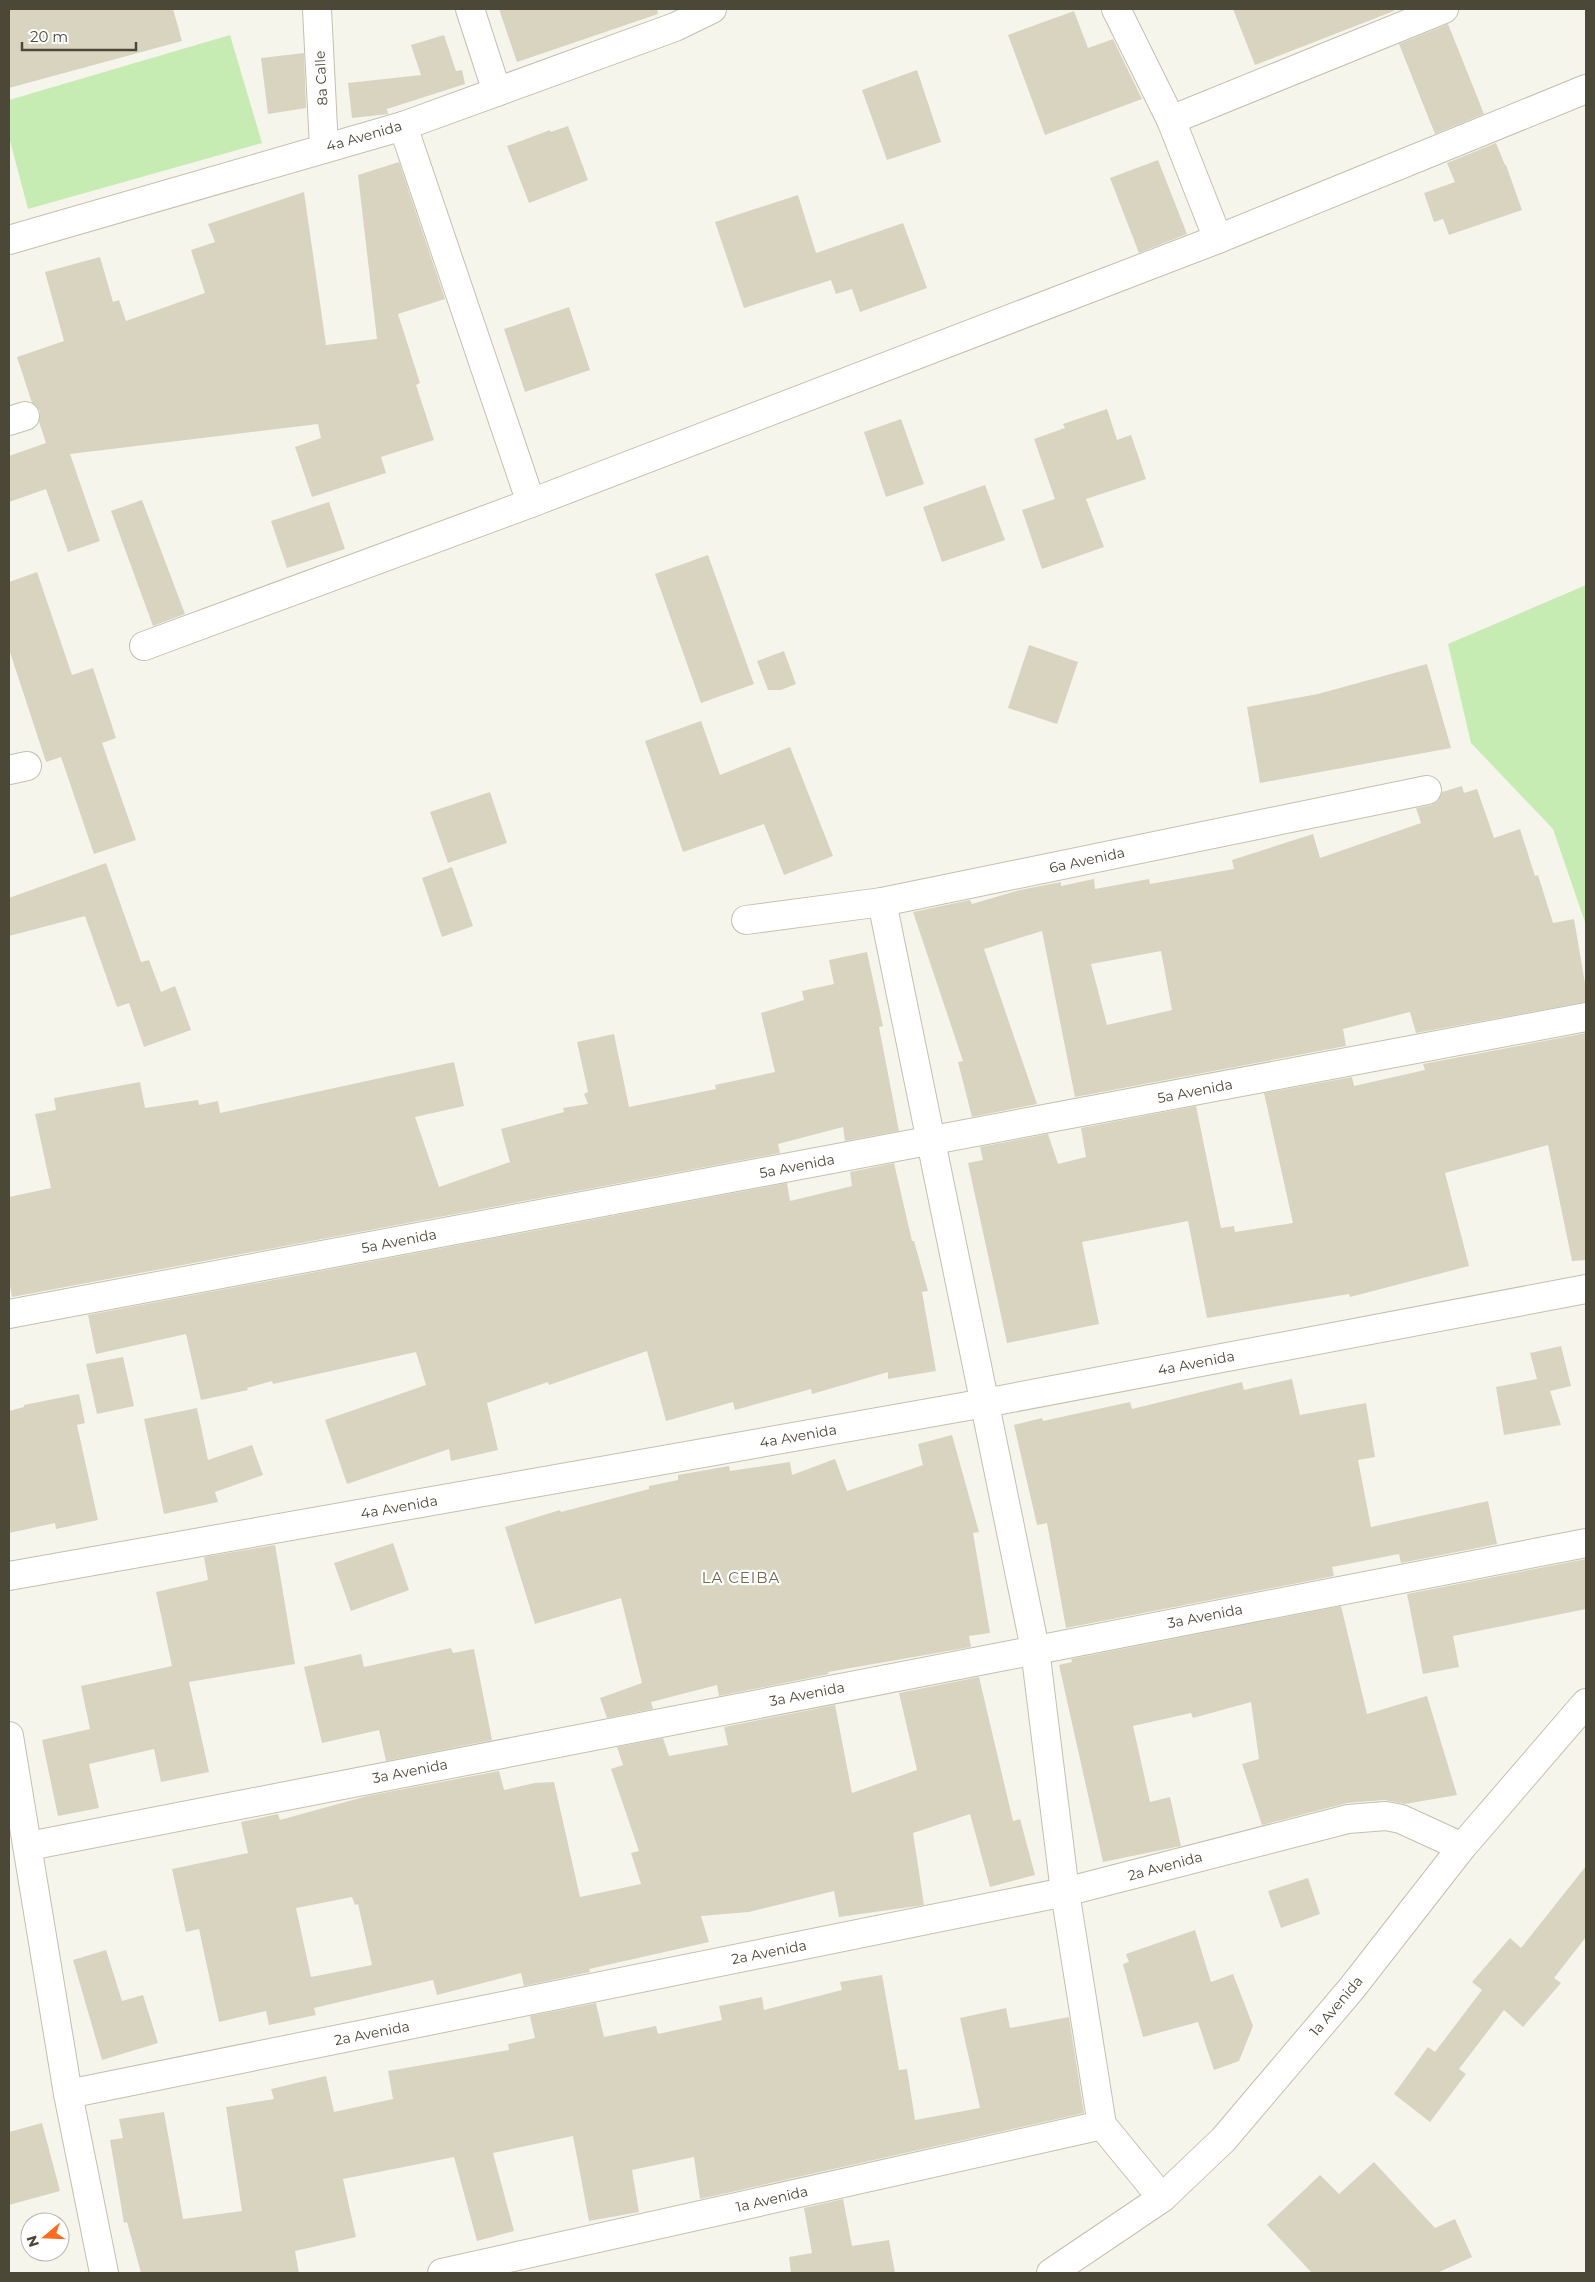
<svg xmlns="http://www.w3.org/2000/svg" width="1595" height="2282" font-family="Montserrat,sans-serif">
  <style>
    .green { fill: #c6ecb3 }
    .building { fill: #d9d4c0; fill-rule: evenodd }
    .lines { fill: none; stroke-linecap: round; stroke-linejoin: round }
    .minor-casing { stroke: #c3c0ad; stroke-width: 30 }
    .minor { stroke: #fff; stroke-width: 28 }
    .labels { text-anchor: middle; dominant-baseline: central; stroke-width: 4.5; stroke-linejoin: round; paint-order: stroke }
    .street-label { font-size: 14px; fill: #4c4838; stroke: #fff }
    .neighbourhood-label { font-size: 15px; letter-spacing: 1px; fill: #6f694f; stroke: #fff }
  </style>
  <rect width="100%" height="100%" fill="#f6f5eb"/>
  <g class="green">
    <polygon points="230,35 262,143 28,209 9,137 9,100"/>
    <polygon points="1586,585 1586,925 1553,829 1471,743 1448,644"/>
  </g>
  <g class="building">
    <polygon points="9,9 173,9 182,41 9,88"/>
    <polygon points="499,9 657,9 658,14 517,62"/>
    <polygon points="1233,9 1393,9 1394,11 1255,65"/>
    <polygon points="1074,11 1088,48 1113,39 1142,99 1045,135 1008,35"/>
    <polygon points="1448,24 1484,114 1435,134 1399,44"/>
    <polygon points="444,35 456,71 462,70 465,84 387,109 388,114 352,118 348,83 421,75 411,45"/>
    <polygon points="304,53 306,108 268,114 261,58"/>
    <polygon points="917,70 941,142 887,160 862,90"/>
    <polygon points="568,126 588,180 529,203 507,146 550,130 551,132"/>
    <polygon points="1496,143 1505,165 1506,165 1522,210 1449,235 1443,219 1434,222 1424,193 1455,182 1447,163"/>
    <polygon points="1158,160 1187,234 1139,253 1110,178"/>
    <polygon points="399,162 445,299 398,314 420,383 416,385 434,440 381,457 386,473 312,497 295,447 321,438 318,424 70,454 100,541 68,552 46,489 9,502 9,456 46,443 39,422 40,411 32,403 17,357 64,341 45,272 100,257 113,302 119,300 126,321 205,293 191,250 215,242 208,224 304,192 326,345 377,339 358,175"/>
    <polygon points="798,195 816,253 903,223 927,288 860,312 852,289 836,294 831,280 744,308 715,222"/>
    <polygon points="569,307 590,370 525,392 504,329"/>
    <polygon points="1107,409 1117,440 1131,435 1146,479 1086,499 1104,547 1042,569 1022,510 1055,499 1034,439 1065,428 1063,424"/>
    <polygon points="901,419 924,484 886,497 864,432"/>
    <polygon points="985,485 1005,540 942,562 923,507"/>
    <polygon points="142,500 185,614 153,626 111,511"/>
    <polygon points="329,502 345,549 287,568 271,521"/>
    <polygon points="708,555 754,684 701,703 655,574"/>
    <polygon points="37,572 72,675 93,668 116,738 102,743 136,840 94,854 61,757 46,762 9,649 9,582"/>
    <polygon points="1029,645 1078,662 1057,724 1008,708"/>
    <polygon points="784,651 796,684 781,690 768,690 757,661"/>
    <polygon points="1427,664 1451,748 1260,783 1247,707 1318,694"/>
    <polygon points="701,721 720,775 790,747 833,856 784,875 764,824 683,852 645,741"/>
    <path d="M1462,786L1464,793L1477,789L1494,838L1520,829L1535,876L1538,875L1553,923L1574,919L1586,989V1002L1416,1033L1410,1012L1343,1029L1346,1046L1075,1097L1042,931L984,949L1037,1104L972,1117L958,1062L963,1061L913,912L970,900L972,904L1020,890L1061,882V886L1094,879L1095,889L1149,879L1150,884L1234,869L1232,860L1313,834L1320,858L1421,823L1416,808L1431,805L1438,801L1442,792ZM1161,951L1172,1010L1107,1025L1091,964Z"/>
    <polygon points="490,792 507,843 448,863 430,812"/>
    <polygon points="106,863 141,962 149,960 161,992 175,986 191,1030 144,1047 129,1003 117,1007 85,916 9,936 9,898"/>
    <polygon points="452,867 473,926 442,937 422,878"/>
    <polygon points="867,952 883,1026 879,1027 899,1131 845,1141 843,1127 778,1144 780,1153 12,1297 9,1280 9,1197 51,1188 35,1114 56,1110 54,1098 140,1082 145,1108 198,1100 199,1105 218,1101 220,1113 454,1062 464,1106 415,1117 439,1187 510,1162 501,1129 564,1112 563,1108 588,1104 584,1094 588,1092 577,1042 614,1034 629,1107 716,1089 715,1085 775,1072 761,1013 804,1000 802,991 834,984 829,960"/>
    <polygon points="1586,1033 1586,1260 1572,1261 1548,1145 1445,1173 1469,1266 1350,1297 1349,1294 1207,1318 1188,1221 1082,1242 1099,1324 1007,1343 968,1163 983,1160 980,1147 1048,1134 1058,1164 1086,1157 1081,1128 1196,1106 1221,1228 1234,1226 1235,1232 1293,1223 1264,1093 1352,1077 1354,1086 1425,1070 1423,1064"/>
    <polygon points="894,1163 912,1241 914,1241 928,1291 922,1292 936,1371 888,1379 888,1372 812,1394 811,1389 735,1410 733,1402 666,1421 647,1351 549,1385 548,1382 487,1403 498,1450 451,1461 449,1449 347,1484 325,1420 426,1385 416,1352 273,1384 272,1381 247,1388 248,1390 201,1400 186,1334 96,1354 88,1315 787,1183 790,1201 852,1186 850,1172"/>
    <polygon points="1561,1346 1571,1386 1550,1391 1561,1425 1504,1435 1496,1387 1537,1379 1530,1353"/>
    <polygon points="123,1357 134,1406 97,1414 86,1364"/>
    <polygon points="1292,1379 1300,1415 1366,1403 1375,1457 1358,1460 1371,1527 1488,1501 1497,1544 1401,1563 1399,1554 1332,1567 1334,1576 1066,1628 1047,1523 1037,1525 1014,1425 1042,1418 1043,1421 1130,1402 1132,1409 1242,1382 1244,1390"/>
    <polygon points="79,1394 85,1423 77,1425 98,1520 56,1529 55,1523 9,1533 9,1411 24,1407 24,1405"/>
    <polygon points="197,1408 208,1460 252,1445 263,1475 215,1492 218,1502 164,1514 144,1419"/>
    <polygon points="952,1435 979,1532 973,1533 990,1633 969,1636 971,1647 828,1672 829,1674 719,1696 717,1685 651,1702 653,1709 607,1718 600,1698 642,1683 621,1598 535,1624 505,1527 560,1510 561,1512 649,1489 649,1486 678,1480 678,1475 729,1466 730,1471 790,1462 792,1475 835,1459 847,1491 923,1465 918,1444"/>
    <polygon points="393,1543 409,1590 351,1611 334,1563"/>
    <polygon points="275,1545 295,1664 189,1682 209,1772 161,1782 154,1749 89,1764 99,1808 58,1816 42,1740 90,1729 81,1686 172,1666 156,1592 208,1580 204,1557"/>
    <polygon points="1586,1559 1586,1609 1453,1636 1459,1667 1423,1674 1407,1594"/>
    <polygon points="1341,1606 1367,1714 1427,1696 1457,1795 1405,1804 1385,1800 1347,1803 1262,1825 1242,1764 1259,1759 1251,1702 1193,1718 1191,1713 1133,1726 1150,1802 1170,1797 1181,1846 1103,1862 1059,1665 1072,1662 1071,1659"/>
    <polygon points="451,1648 453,1653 474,1649 492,1740 386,1761 379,1730 322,1743 304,1667 361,1654 364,1667"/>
    <path d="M979,1677L1013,1821L1020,1819L1035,1875L990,1887L970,1814L913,1833L924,1905L839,1917L834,1891L749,1912L701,1916L709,1942L589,1969L590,1972L524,1986L521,1973L437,1995L433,1980L314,2008L316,2015L269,2025L266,2011L219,2022L199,1929L186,1932L172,1869L248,1853L241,1822L278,1814L280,1820L367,1796L499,1771L504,1790L535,1783L554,1782L580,1897L641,1884L631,1853L639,1851L611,1769L623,1765L617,1747L663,1738L669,1756L728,1745L724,1727L835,1705L852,1793L917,1770L899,1693ZM352,1897L355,1905L358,1904L372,1965L311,1977L296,1908Z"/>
    <polygon points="1586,1866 1586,1937 1554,1978 1561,1983 1523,2027 1504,2010 1459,2069 1466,2074 1430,2122 1394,2094 1428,2047 1435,2052 1482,1990 1472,1982 1510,1938 1521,1948"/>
    <polygon points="1308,1878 1320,1914 1281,1928 1268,1891"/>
    <polygon points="1195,1930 1211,1982 1233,1974 1253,2026 1239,2061 1214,2070 1198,2022 1143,2037 1123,1964 1129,1962 1126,1954"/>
    <polygon points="106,1950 122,2001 143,1995 158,2043 102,2060 73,1960"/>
    <polygon points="882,1975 899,2070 907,2069 915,2120 980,2108 960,2018 1006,2008 1010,2028 1069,2017 1084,2113 700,2199 694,2157 632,2170 639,2212 589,2221 573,2136 493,2153 514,2231 477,2241 454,2157 343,2179 356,2237 295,2251 299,2273 141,2273 127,2222 124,2223 110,2140 123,2138 119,2119 164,2112 183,2219 242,2211 226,2107 274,2099 271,2089 326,2076 334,2112 393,2099 388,2071 509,2050 508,2044 535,2038 530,2016 596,2003 604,2037 656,2026 658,2034 722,2020 719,2006 762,1997 764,2010 842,1990 840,1982"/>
    <polygon points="42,2123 60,2191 9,2205 9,2132"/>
    <polygon points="1374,2162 1435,2228 1455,2219 1472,2257 1437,2273 1312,2273 1267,2225 1320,2175 1339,2194"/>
    <polygon points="843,2199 852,2246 889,2240 895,2273 791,2273 789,2257 812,2253 804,2208"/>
  </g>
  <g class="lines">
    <g class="minor-casing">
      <g id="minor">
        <polyline points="317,9 324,148"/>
        <polyline points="470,9 497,92"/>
        <polyline points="1116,9 1171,120 1218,239"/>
        <polyline points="1171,120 1444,9"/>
        <polyline points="403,126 531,503"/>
        <polyline points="9,240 403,126 675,27 712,9"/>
        <polyline points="9,421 25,416"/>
        <polyline points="144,646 531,503 1218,239 1586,89"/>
        <polyline points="9,770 27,766"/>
        <polyline points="882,902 1035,1649 1065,1892 1102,2125 1162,2198"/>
        <polyline points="746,920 882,902 1427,790"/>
        <polyline points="9,1314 1586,1017"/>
        <polyline points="9,1576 985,1403 1586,1289"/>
        <polyline points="9,1736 68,2094 104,2273"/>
        <polyline points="29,1846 1586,1543"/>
        <polyline points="68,2094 1065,1892 1348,1819 1386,1816 1401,1819 1462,1847"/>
        <polyline points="442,2273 1102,2125"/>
        <polyline points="1051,2273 1162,2198 1223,2140 1352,1988 1462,1847 1586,1703"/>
      </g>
    </g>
    <use href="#minor" class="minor"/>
  </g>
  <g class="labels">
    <g class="street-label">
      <text transform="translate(321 78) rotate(-93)">8a Calle</text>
      <text transform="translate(364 136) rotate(-16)">4a Avenida</text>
      <text transform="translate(1087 860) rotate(-12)">6a Avenida</text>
      <text transform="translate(1195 1091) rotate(-11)">5a Avenida</text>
      <text transform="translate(797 1166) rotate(-11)">5a Avenida</text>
      <text transform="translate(399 1241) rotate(-11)">5a Avenida</text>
      <text transform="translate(1196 1363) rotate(-11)">4a Avenida</text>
      <text transform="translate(798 1436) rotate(-10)">4a Avenida</text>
      <text transform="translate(399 1507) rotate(-10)">4a Avenida</text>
      <text transform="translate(1205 1616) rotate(-11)">3a Avenida</text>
      <text transform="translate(807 1694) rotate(-11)">3a Avenida</text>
      <text transform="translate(410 1771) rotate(-11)">3a Avenida</text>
      <text transform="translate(1165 1866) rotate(-15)">2a Avenida</text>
      <text transform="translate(769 1952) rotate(-11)">2a Avenida</text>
      <text transform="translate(1336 2006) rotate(-50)">1a Avenida</text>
      <text transform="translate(372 2033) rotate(-11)">2a Avenida</text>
      <text transform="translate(772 2199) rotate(-13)">1a Avenida</text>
    </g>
    <g class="neighbourhood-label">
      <text x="741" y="1577">LA CEIBA</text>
    </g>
  </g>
  <rect width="1595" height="2282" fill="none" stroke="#4c4838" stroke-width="20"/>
  <g transform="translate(45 2237) rotate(251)"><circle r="24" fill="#ffffff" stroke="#b7b6af"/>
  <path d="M0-4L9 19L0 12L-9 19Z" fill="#ff6c1a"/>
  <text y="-8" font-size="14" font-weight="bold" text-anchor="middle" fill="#4c4838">N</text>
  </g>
  <path d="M22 42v8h114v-8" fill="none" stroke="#4c4838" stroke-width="2.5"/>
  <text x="30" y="42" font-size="15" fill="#4c4838" stroke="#ffffff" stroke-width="4" paint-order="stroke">20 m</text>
</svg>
